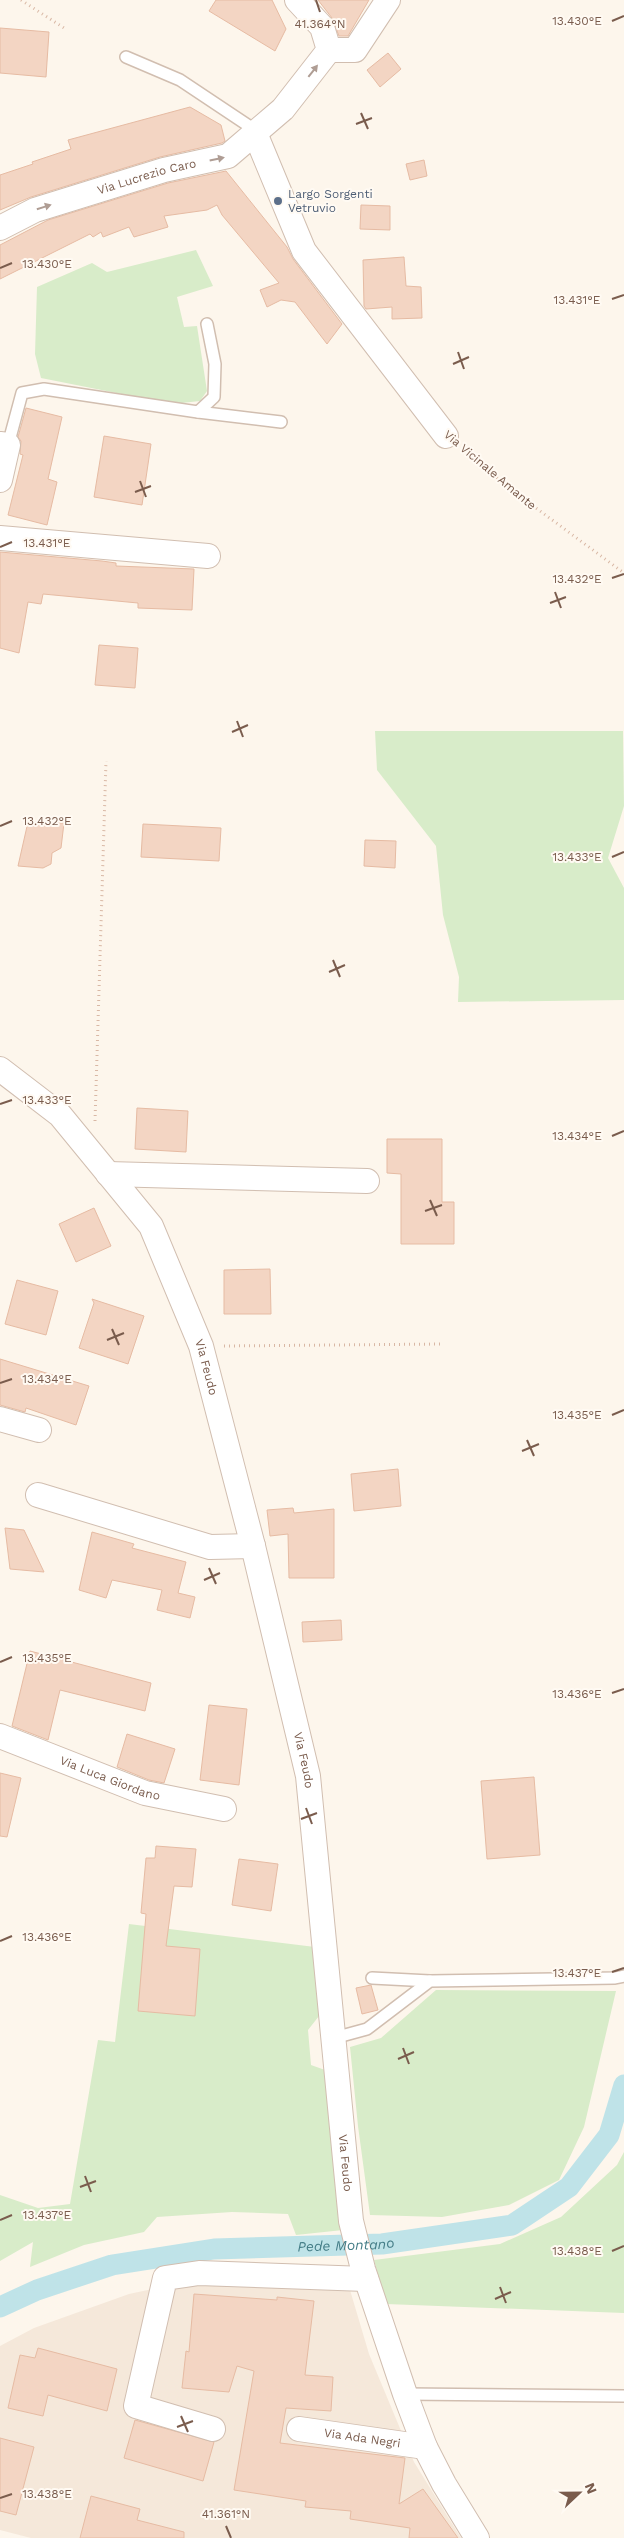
<svg xmlns="http://www.w3.org/2000/svg" width="624" height="2538" font-family="'Work Sans',sans-serif">
  <style>
    .residential { fill: #f5e8da }
    .green { fill: #d8ecc9 }
    .lines { fill: none; stroke-linecap: round; stroke-linejoin: round }
    .canal { stroke: #bfe3e8; stroke-width: 21 }
    .building { fill: #f3d5c3; stroke: #e6bba3 }
    .service-casing { stroke: #d1beb0; stroke-width: 14 }
    .minor-casing { stroke: #d1beb0; stroke-width: 26 }
    .path { stroke: #d9b8a5; stroke-width: 3; stroke-dasharray: 1 4; stroke-linecap: butt }
    .service { stroke: #fff; stroke-width: 11 }
    .minor { stroke: #fff; stroke-width: 24 }
    .oneway { fill: #af9d94 }
    .ticks { fill: none; stroke: #7a5c4d; stroke-width: 2 }
    .service-dot { fill: #5c6f8a; stroke: #fffaf3; stroke-width: 2 }
    .labels { text-anchor: middle; dominant-baseline: central; stroke-width: 4; stroke-linejoin: round; paint-order: stroke }
    .street-label { font-size: 12px; fill: #7a5c4d; stroke: #fffaf3 }
    .service-label { font-size: 12px; fill: #4e5e75; stroke: #fffaf3; text-anchor: start }
    .water-label { font-size: 14px; font-style: italic; fill: #437c86; stroke: #fffaf3 }
    .ticks-label { font-size: 12px; text-anchor: middle; fill: #7a5c4d; stroke: #fffaf3; stroke-width: 4; stroke-linejoin: round; paint-order: stroke }
  </style>
  <rect width="100%" height="100%" fill="#fdf6ec"/>
  <polygon class="residential" points="176,2284 350,2290 369,2354 414,2462 461,2538 31,2538 0,2530 0,2346 34,2328 129,2294"/>
  <g class="green">
    <polygon points="196,250 213,286 177,297 184,327 197,326 207,391 200,401 172,404 41,378 35,354 37,287 92,263 107,272"/>
    <polygon points="375,731 623,731 624,806 608,858 624,888 624,1000 458,1002 459,977 443,915 436,846 377,770"/>
    <polygon points="129,1924 315,1947 319,2016 308,2030 311,2065 325,2070 343,2230 296,2235 288,2214 232,2212 157,2217 144,2232 84,2245 30,2267 33,2242 0,2261 0,2195 38,2208 70,2204 98,2040 115,2042"/>
    <polygon points="436,1990 616,1991 584,2127 559,2180 509,2205 442,2217 370,2215 358,2126 350,2047 381,2038"/>
    <polygon points="624,2152 624,2313 386,2304 374,2260 500,2244 561,2217 617,2165"/>
  </g>
  <g class="lines">
    <path class="canal" id="s1" d="M0,2307L37,2290L112,2265L214,2249L382,2244L512,2225L569,2187L609,2135L624,2085"/>
  </g>
  <g class="building">
    <polygon points="216,0 272,0 286,29 275,51 209,11"/>
    <polygon points="318,0 369,0 348,36 339,36 332,18"/>
    <polygon points="0,28 49,32 46,77 0,73"/>
    <polygon points="388,53 401,69 380,87 367,70"/>
    <polygon points="190,107 221,125 225,141 222,143 160,157 31,197 0,210 0,175 33,164 32,162 71,149 68,140"/>
    <polygon points="424,160 427,176 410,180 406,164"/>
    <polygon points="226,171 287,247 293,259 342,324 327,344 295,302 281,300 267,307 260,290 279,283 222,215 217,205 207,210 164,216 168,227 134,237 129,227 103,237 101,232 93,237 90,234 0,279 0,245 48,220 168,183"/>
    <polygon points="361,205 390,206 390,230 360,229"/>
    <polygon points="404,257 406,286 421,287 422,318 392,319 392,307 366,309 364,306 363,260"/>
    <polygon points="26,408 62,417 48,479 57,482 47,525 8,515 23,455 20,454 21,441 18,437"/>
    <polygon points="104,436 151,444 142,505 94,497"/>
    <polygon points="0,552 102,561 116,563 116,566 194,569 192,610 138,608 138,603 43,594 41,604 28,602 19,653 0,648"/>
    <polygon points="99,645 138,648 135,688 95,685"/>
    <polygon points="28,822 64,823 61,848 52,853 51,864 43,868 18,866"/>
    <polygon points="143,824 221,828 219,861 141,857"/>
    <polygon points="365,840 396,841 395,868 364,866"/>
    <polygon points="137,1108 188,1111 186,1152 135,1149"/>
    <polygon points="387,1139 442,1139 442,1202 454,1202 454,1244 401,1244 401,1174 387,1173"/>
    <polygon points="94,1208 111,1246 76,1262 59,1224"/>
    <polygon points="270,1269 271,1314 224,1314 224,1270"/>
    <polygon points="17,1280 58,1291 46,1335 5,1324"/>
    <polygon points="92,1299 144,1316 128,1364 79,1348 94,1303"/>
    <polygon points="0,1359 89,1386 76,1425 26,1408 25,1412 0,1405"/>
    <polygon points="398,1469 401,1506 354,1511 351,1474"/>
    <polygon points="293,1508 294,1513 334,1509 334,1578 289,1578 288,1534 270,1536 267,1510"/>
    <polygon points="5,1528 24,1530 44,1572 10,1569"/>
    <polygon points="92,1532 134,1544 132,1548 186,1562 178,1593 195,1597 190,1618 157,1610 162,1590 112,1580 106,1598 79,1590"/>
    <polygon points="341,1620 342,1640 303,1642 302,1622"/>
    <polygon points="30,1651 151,1683 145,1711 60,1690 48,1740 12,1726"/>
    <polygon points="209,1705 247,1709 239,1785 200,1780"/>
    <polygon points="127,1734 175,1749 164,1783 149,1780 117,1767"/>
    <polygon points="0,1773 21,1778 7,1837 0,1836"/>
    <polygon points="534,1777 540,1855 487,1859 481,1781"/>
    <polygon points="156,1846 196,1849 192,1887 174,1886 166,1946 200,1949 195,2016 138,2011 146,1914 141,1913 146,1858 155,1858"/>
    <polygon points="239,1859 278,1864 271,1911 232,1905"/>
    <polygon points="371,1985 378,2010 362,2014 356,1988"/>
    <polygon points="194,2294 277,2300 277,2297 314,2301 305,2375 333,2377 331,2411 286,2408 280,2443 405,2458 399,2504 423,2489 458,2538 409,2538 410,2528 350,2519 351,2511 305,2507 306,2501 234,2490 254,2371 237,2366 229,2392 182,2388 186,2351 189,2352"/>
    <polygon points="38,2348 117,2369 107,2411 48,2395 43,2416 8,2408 20,2355 35,2358"/>
    <polygon points="135,2420 214,2442 203,2481 124,2458"/>
    <polygon points="0,2438 34,2447 16,2515 0,2511"/>
    <polygon points="91,2496 140,2509 137,2520 184,2532 184,2538 80,2538"/>
  </g>
  <g class="lines">
    <g class="service-casing">
      <g id="service">
        <polyline points="126,57 180,80 249,126 255,133"/>
        <polyline points="198,412 214,397 215,364 207,324"/>
        <polyline points="8,445 22,393 44,389 198,412 281,422"/>
        <polyline points="372,1978 430,1981"/>
        <polyline points="334,2038 367,2029 430,1981 615,1978 624,1976"/>
        <polyline points="405,2394 624,2396"/>
      </g>
    </g>
    <g class="minor-casing">
      <g id="minor">
        <polyline points="329,50 355,50 388,0"/>
        <polyline points="255,133 304,251 446,436"/>
        <path id="s2" d="M0,228L35,210L164,170L228,156L283,109L329,50L322,27L297,0"/>
        <polyline points="0,444 8,445 0,480"/>
        <polyline points="0,538 208,556"/>
        <path id="s3" d="M0,1069L60,1115L151,1226L201,1346L253,1546L308,1776L351,2221L363,2269L405,2394L425,2447L444,2484L477,2538"/>
        <polyline points="108,1174 367,1181"/>
        <polyline points="0,1419 39,1430"/>
        <polyline points="38,1495 210,1547 253,1546"/>
        <path id="s4" d="M0,1736L145,1793L224,1809"/>
        <polyline points="213,2429 136,2406 165,2278 199,2273 366,2279"/>
        <path id="s5" d="M299,2429L425,2447"/>
      </g>
    </g>
    <g class="path">
      <polyline points="21,0 64,28"/>
      <polyline points="462,449 513,491 624,573"/>
      <polyline points="95,1121 106,761"/>
      <polyline points="224,1346 443,1344"/>
    </g>
    <use href="#service" class="service"/>
    <use href="#minor" class="minor"/>
  </g>
  <defs><path id="oneway-solid" d="M-6-.8H1V-3.2L6.5 0L1 3.2V.8H-6Z" transform="scale(1.25)"/></defs>
  <g class="oneway">
    <use href="#oneway-solid" transform="translate(313 71) rotate(-52)"/>
    <use href="#oneway-solid" transform="translate(217 159) rotate(-12)"/>
    <use href="#oneway-solid" transform="translate(44 207) rotate(-17)"/>
  </g>
  <path class="ticks" d="M316,0L320,12M612,21L624,16M361,113L368,129M356,124L372,118M0,268L12,263M612,299L624,295M458,352L464,369M453,364L469,357M140,481L146,497M135,492L151,486M0,547L12,542M612,578L624,574M555,592L561,608M550,603L566,597M237,721L243,737M232,732L248,725M0,826L12,821M612,857L624,852M333,960L340,977M329,972L345,965M0,1104L12,1100M612,1136L624,1131M430,1200L437,1216M425,1211L442,1205M112,1329L119,1345M107,1340L124,1333M0,1383L12,1379M612,1415L624,1410M527,1440L534,1456M522,1451L539,1444M209,1568L216,1584M204,1580L220,1573M0,1662L12,1657M612,1693L624,1689M306,1808L312,1824M301,1819L317,1813M0,1941L12,1936M612,1972L624,1968M403,2048L409,2064M398,2059L414,2052M85,2176L91,2192M80,2187L96,2181M0,2220L12,2215M612,2251L624,2246M500,2287L506,2303M495,2299L511,2292M181,2416L188,2432M177,2427L193,2421M0,2498L12,2494M226,2526L231,2538"/>
  <circle class="service-dot" cx="278" cy="201" r="5"/>
  <g class="labels">
    <g class="street-label">
      <text stroke="none"><textPath href="#s2" startOffset="156">Via Lucrezio Caro</textPath></text>
      <text transform="translate(490 470) rotate(40)">Via Vicinale Amante</text>
      <text stroke="none"><textPath href="#s3" startOffset="371">Via Feudo</textPath></text>
      <text stroke="none"><textPath href="#s3" startOffset="776">Via Feudo</textPath></text>
      <text stroke="none"><textPath href="#s4" startOffset="118">Via Luca Giordano</textPath></text>
      <text stroke="none"><textPath href="#s3" startOffset="1181">Via Feudo</textPath></text>
      <text stroke="none"><textPath href="#s5" startOffset="64">Via Ada Negri</textPath></text>
    </g>
    <g class="service-label">
      <text x="288" y="194">Largo Sorgenti<tspan x="288" dy="14">Vetruvio</tspan></text>
    </g>
    <g class="water-label">
      <text stroke="none"><textPath href="#s1" startOffset="355">Pede Montano</textPath></text>
    </g>
  </g>
  <g class="ticks-label">
    <text x="577" y="25">13.430°E</text>
    <text x="320" y="28">41.364°N</text>
    <text x="47" y="268">13.430°E</text>
    <text x="577" y="304">13.431°E</text>
    <text x="47" y="547">13.431°E</text>
    <text x="577" y="583">13.432°E</text>
    <text x="47" y="825">13.432°E</text>
    <text x="577" y="861">13.433°E</text>
    <text x="47" y="1104">13.433°E</text>
    <text x="577" y="1140">13.434°E</text>
    <text x="47" y="1383">13.434°E</text>
    <text x="577" y="1419">13.435°E</text>
    <text x="47" y="1662">13.435°E</text>
    <text x="577" y="1698">13.436°E</text>
    <text x="47" y="1941">13.436°E</text>
    <text x="577" y="1977">13.437°E</text>
    <text x="47" y="2219">13.437°E</text>
    <text x="577" y="2255">13.438°E</text>
    <text x="47" y="2498">13.438°E</text>
    <text x="226" y="2518">41.361°N</text>
  </g>
  <g transform="translate(579 2493) rotate(68)" stroke="#fffaf3" stroke-width="4" paint-order="stroke">
  <path d="M0-4L9 19L0 12L-9 19Z" fill="#7a5c4d"/>
  <text y="-8" font-size="14" font-weight="bold" text-anchor="middle" fill="#7a5c4d">N</text>
  </g>
</svg>
